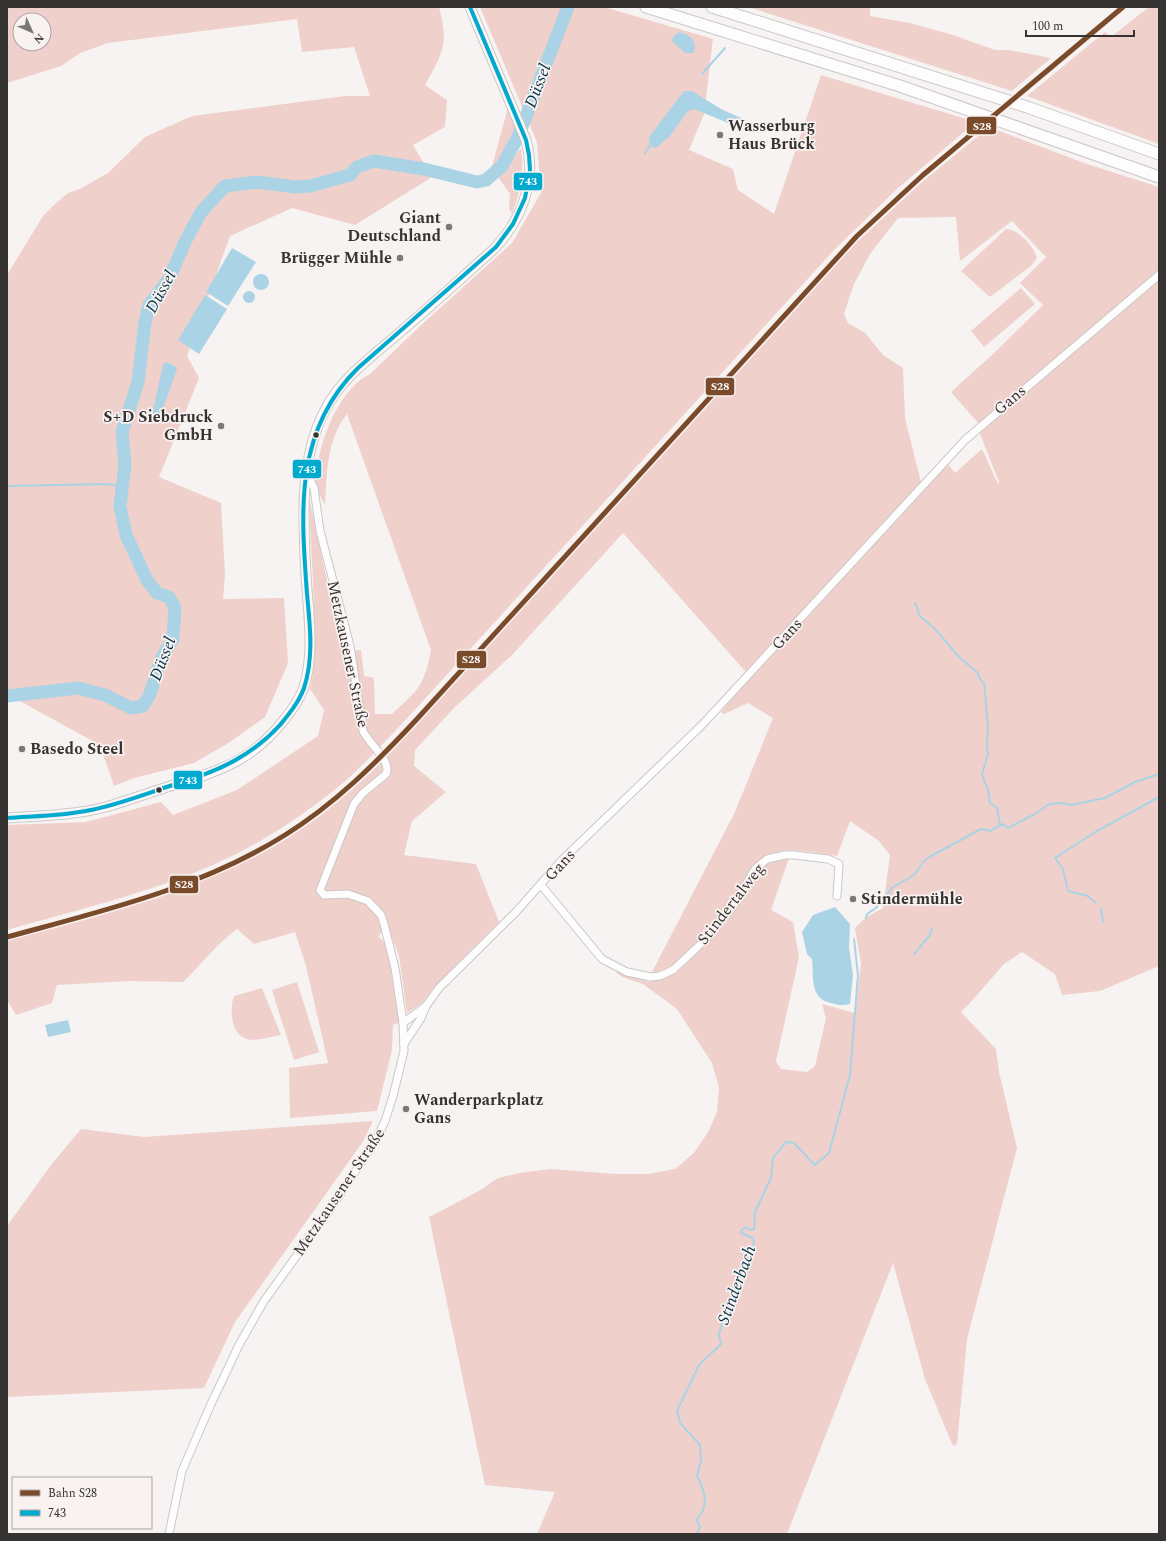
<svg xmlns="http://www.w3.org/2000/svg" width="1166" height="1541" font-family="Spectral,serif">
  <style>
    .green { fill: #efd0ca; fill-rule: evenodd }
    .water { fill: #abd3e6 }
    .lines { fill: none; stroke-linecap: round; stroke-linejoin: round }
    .stream { stroke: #abd3e6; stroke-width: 2 }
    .river { stroke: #abd3e6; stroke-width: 13 }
    .minor-casing { stroke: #cac7c7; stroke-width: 9 }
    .major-casing { stroke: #cac7c7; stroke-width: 11 }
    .highway-casing { stroke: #cac7c7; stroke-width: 13 }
    .minor { stroke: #fefdfd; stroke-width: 7 }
    .major { stroke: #fefdfd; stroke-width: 9 }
    .highway { stroke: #fefdfd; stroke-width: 11 }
    .bus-1-casing { stroke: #f9f2f1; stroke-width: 7 }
    .bus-1 { stroke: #00a9ce; stroke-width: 4 }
    .rail-1-casing { stroke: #f9f2f1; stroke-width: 8 }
    .rail-1 { stroke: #7a4b2a; stroke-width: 5 }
    .poi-dot { fill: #7a7776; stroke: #f9f2f1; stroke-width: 1.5 }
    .bus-dot { fill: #363433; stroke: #f9f2f1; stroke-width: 1.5 }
    .labels { text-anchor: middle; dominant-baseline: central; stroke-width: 3.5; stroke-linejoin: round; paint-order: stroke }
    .poi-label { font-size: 16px; font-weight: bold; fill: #363433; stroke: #f9f2f1; text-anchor: start }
    .street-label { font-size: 16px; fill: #363433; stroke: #f9f2f1 }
    .water-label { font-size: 17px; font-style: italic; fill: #02364a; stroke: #f9f2f1 }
    .line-badge { stroke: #f9f2f1; stroke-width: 1.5 }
    .badge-label { font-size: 11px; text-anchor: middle; font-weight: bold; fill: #fff }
  </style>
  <rect width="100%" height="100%" fill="#f7f3f3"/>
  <g class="green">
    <path d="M7,7H439C449,45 443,52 425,85L447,100L445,127L413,145L432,177L355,225L292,208L230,236L187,356L199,378L159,477L221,503L225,574L223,599L284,598L288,663L265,717L230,742L194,763L134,778L114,786L100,745L7,694V275L43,216L54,205L68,193L80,189L108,173L145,137L192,116L345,96H370L354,47L302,52L297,19L108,43L80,53L61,66L7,83ZM20,20H44V44H20Z"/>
    <path d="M480,7H604L713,39L704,114L689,150L733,169L738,190L774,214L821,75L976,122L898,188L834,250L411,714C389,737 367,762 343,783C304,815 261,844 215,864C149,893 77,910 7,930V825L86,822L161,802L173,815L237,790L318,736L324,710L310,689C316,666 314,647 314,623C314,580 310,539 309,497L330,595L345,651L361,650L364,676L374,678L375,714H392C419,689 424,686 431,650L347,414C326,440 327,474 325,505C320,497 316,486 315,476C315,472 317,466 318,461C324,432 341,388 370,374L417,329L512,243L541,193L537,142Z"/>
    <polygon points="748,7 870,7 870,16 910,23 953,35 995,50 1009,50 1051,58 1012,91"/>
    <polygon points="1149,7 1159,7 1159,144 1027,96 1105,32 1111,37"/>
    <polygon points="509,104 518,130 496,166 491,170"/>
    <path d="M989,127L1084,163L1159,187V966L1100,991L1062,995L1055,974L1022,952L1004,964L970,1003L961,1012L996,1049L999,1072L1017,1148L967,1339L957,1444L953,1446L925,1379L893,1263L787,1534H537L555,1492L485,1485L429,1217L479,1191L498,1178L519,1173L550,1169L617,1174H648L675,1169L694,1153L708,1132L717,1112L719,1088L712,1063L677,1009L643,984L622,977L615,971L649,982L666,978L692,957L727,922L748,890L758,870L766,864L789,858L771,910L793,922L799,957L776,1061L781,1069L807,1072L815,1066L826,1018L822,1004L855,1013L861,964L855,928L865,918L883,908L890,855L879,841L850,821L837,856C816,853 788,845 768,855C756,861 750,875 743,886C722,917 689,965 651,974L735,812L773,718L748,703L724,714L721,712L745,683V671L623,533L512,655L455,707L415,750L414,766L446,792L412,821L404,855L476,864L499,922L434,987L422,1003L407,1013L399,956L388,927L378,936L386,944L400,1022L393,1025L392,1050L377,1111L290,1118L289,1068L328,1063L306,966L295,932L254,944L237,929C216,944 201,965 183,982L129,981L57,985L52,1003L16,1015L7,1000V940C111,911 209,888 301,829C330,810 356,786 381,763L856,243L921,183ZM956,217L960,261L1012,221L1046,257L1020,283L1043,305L993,354L951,392L979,424V431L999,482L998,484L982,449L955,473L948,464L923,490L905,418L903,368L883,355L865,333L848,323L844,314L854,284L870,254L898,218Z"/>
    <path d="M521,148C525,171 520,193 512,214L509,209L510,194L498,177Z"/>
    <path d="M1006,229C1018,229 1034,246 1037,258L1031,266L990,297L961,271Z"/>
    <polygon points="1021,288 1035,304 984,347 971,331"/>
    <polygon points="297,982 319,1052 294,1060 272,990"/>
    <path d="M262,988L281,1035C272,1036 256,1042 247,1039C231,1035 229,1009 234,996Z"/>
    <polygon points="373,1121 362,1143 235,1322 204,1388 7,1397 7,1226 51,1165 81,1129 144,1137"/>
  </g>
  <g class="water">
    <path d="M679,32C689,34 699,42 693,53H685L672,41L673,37Z"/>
    <polygon points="684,91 692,91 721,109 743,119 742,126 738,127 694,109 688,111 670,136 656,148 650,146 649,137"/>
    <polygon points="232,248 256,262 228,306 206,292"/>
    <circle cx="261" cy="282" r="8"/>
    <circle cx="249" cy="297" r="6"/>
    <polygon points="205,295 227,309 199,354 178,340"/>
    <polygon points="166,362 175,366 177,369 159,420 153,418 152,415 163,365"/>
    <path d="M835,907L850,924L849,948L853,975L850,1004C843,1006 839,1005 831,1003C809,998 814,977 812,959L807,954L802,932L813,915Z"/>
    <polygon points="68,1020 71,1032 48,1037 45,1025"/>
  </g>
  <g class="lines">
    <g class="stream">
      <polyline points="702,74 725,48"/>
      <polyline points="645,153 651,144"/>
      <polyline points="7,486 107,484 123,487"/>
      <polyline points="915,603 920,616 935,629 959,657 978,673 980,679 984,683 988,727 987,746 988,753 982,775 988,790 990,803 997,808 1000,826"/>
      <polyline points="1096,903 1088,896 1068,891 1063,869 1055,858 1097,831 1159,797"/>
      <polyline points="1101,908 1103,922"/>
      <polyline points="866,918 867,914 876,908 893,887 914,875 925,860 931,856 981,829 990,831 1003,824 1008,828 1035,814 1049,804 1062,803 1071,805 1105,798 1135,782 1159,774"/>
      <polyline points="914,954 930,935 932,928"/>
      <path d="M697,1534L700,1526L696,1520C710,1507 705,1491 697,1476L701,1460L700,1445L680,1423L677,1411L699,1365L721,1344L719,1334L736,1278L754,1244L753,1238L741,1233V1231L746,1227L751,1230L754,1229L755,1212L771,1178L773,1158L786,1142L794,1143L815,1165L829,1153L850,1075L858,975L854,939"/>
    </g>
    <polyline class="river" points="7,696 78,688 105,695 131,708 143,706 150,694 161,659 173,639 175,608 169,597 157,593 147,580 126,535 120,506 125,465 122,432 138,382 145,323 149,305 169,279 185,242 201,212 225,186 257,182 296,187 310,186 350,175 357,167 374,161 424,169 477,182 486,180 502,166 518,137 568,7"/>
    <g class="minor-casing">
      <g id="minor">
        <polyline points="541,885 602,959 627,972 651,977 660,976 673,970 705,940 732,908 755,869 767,859 785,855 794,855 828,859 839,864 837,896"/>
        <polyline points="403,1023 426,1006 439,988 516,912 561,861 702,725 965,440 1159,275"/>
        <polyline points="404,1044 421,1018 426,1006"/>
        <path d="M169,1534L182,1471L211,1404L239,1345L264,1301L331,1208L376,1140L385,1121L393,1096L404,1051L403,1023L395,968L384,924L381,915L368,901L348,894L324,895L320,890L354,804L363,793L386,774C392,761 369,744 363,731L350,646L320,531L314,488L311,482L306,481"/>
      </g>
    </g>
    <g class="major-casing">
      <path id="major" d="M7,818C31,816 56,816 80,812C106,809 130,799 155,791C209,773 246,768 284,720C292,710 300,699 304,687C315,652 308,611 306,575C303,521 299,459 325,410C341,378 373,356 399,333C432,305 464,276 496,247C522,218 537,180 526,140L470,7"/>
    </g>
    <g class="highway-casing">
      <g id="highway">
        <polyline points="646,7 900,86 1159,177"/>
        <polyline points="712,7 1027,107 1159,154"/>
      </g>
    </g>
    <use href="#minor" class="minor"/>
    <use href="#major" class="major"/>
    <use href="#highway" class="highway"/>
    <g class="bus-1-casing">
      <path id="bus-1" d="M7,818C35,816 64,816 91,810C121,804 150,792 179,783C218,771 252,756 280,725C289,714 299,702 304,688C314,658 310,625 307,594C301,511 294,431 358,368L496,247L513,224L525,198L530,170L529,155L526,140L470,7"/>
    </g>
    <use href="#bus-1" class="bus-1"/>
    <g class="rail-1-casing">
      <path id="rail-1" d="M7,937C102,911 201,888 285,835C335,804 377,762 417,719L857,236L923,175L1123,7"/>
    </g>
    <use href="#rail-1" class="rail-1"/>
  </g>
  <g class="poi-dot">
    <circle cx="720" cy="135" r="4"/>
    <circle cx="449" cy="227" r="4"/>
    <circle cx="400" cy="258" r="4"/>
    <circle cx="221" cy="426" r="4"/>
    <circle cx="22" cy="749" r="4"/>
    <circle cx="853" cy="899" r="4"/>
    <circle cx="406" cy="1109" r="4"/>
  </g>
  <g class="bus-dot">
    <circle cx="316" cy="435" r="3.5"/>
    <circle cx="159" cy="790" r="3.5"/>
  </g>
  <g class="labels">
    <g class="poi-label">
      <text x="728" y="126">Wasserburg<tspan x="728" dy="18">Haus Brück</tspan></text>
      <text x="441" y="218" text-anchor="end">Giant<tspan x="441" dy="18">Deutschland</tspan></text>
      <text x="392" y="258" text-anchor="end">Brügger Mühle</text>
      <text x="213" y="417" text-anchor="end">S+D Siebdruck<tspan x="213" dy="18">GmbH</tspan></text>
      <text x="30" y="749">Basedo Steel</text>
      <text x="861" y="899">Stindermühle</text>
      <text x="414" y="1100">Wanderparkplatz<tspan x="414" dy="18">Gans</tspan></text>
    </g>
    <g class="street-label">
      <text transform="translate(1010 400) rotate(-40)">Gans</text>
      <text transform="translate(787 634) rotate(-47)">Gans</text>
      <text transform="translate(348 654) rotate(78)">Metzkausener Straße</text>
      <text transform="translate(560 865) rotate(-47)">Gans</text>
      <text transform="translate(731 904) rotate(-52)">Stindertalweg</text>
      <text transform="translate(339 1192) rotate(-56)">Metzkausener Straße</text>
    </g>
    <g class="water-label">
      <text transform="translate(538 86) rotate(-69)">Düssel</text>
      <text transform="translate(161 292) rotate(-61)">Düssel</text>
      <text transform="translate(163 659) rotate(-69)">Düssel</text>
      <text transform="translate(737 1285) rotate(-70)">Stinderbach</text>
    </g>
  </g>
  <g class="line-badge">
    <rect x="966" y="116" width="31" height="19" rx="4" fill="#7a4b2a"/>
    <rect x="513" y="172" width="30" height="19" rx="4" fill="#00a9ce"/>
    <rect x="705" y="377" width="30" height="19" rx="4" fill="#7a4b2a"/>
    <rect x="292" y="459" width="30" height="20" rx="4" fill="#00a9ce"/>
    <rect x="456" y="650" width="31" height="19" rx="4" fill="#7a4b2a"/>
    <rect x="173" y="770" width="30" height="20" rx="4" fill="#00a9ce"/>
    <rect x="169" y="875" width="30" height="19" rx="4" fill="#7a4b2a"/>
  </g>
  <g class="badge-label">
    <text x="982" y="130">S28</text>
    <text x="528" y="185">743</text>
    <text x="720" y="390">S28</text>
    <text x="307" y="473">743</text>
    <text x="471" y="663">S28</text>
    <text x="188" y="784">743</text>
    <text x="184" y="888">S28</text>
  </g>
  <rect width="1166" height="1541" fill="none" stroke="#363433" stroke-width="16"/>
  <rect x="12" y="1477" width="140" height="52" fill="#f9f2f1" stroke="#aba6a5"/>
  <rect x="20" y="1490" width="20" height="6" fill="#7a4b2a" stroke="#aba6a5"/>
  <text x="48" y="1497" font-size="12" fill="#363433">Bahn S28</text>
  <rect x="20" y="1510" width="20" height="6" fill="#00a9ce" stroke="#aba6a5"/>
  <text x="48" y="1517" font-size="12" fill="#363433">743</text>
  <g transform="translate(32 32) rotate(135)"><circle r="19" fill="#f9f2f1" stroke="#aba6a5"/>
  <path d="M0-3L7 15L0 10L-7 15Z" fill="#7a7776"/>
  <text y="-6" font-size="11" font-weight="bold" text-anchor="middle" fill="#363433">N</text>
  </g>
  <path d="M1026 30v6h108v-6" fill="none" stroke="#363433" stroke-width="2"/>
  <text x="1032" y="30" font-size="12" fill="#363433" stroke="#f9f2f1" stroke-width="3" paint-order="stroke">100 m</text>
</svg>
